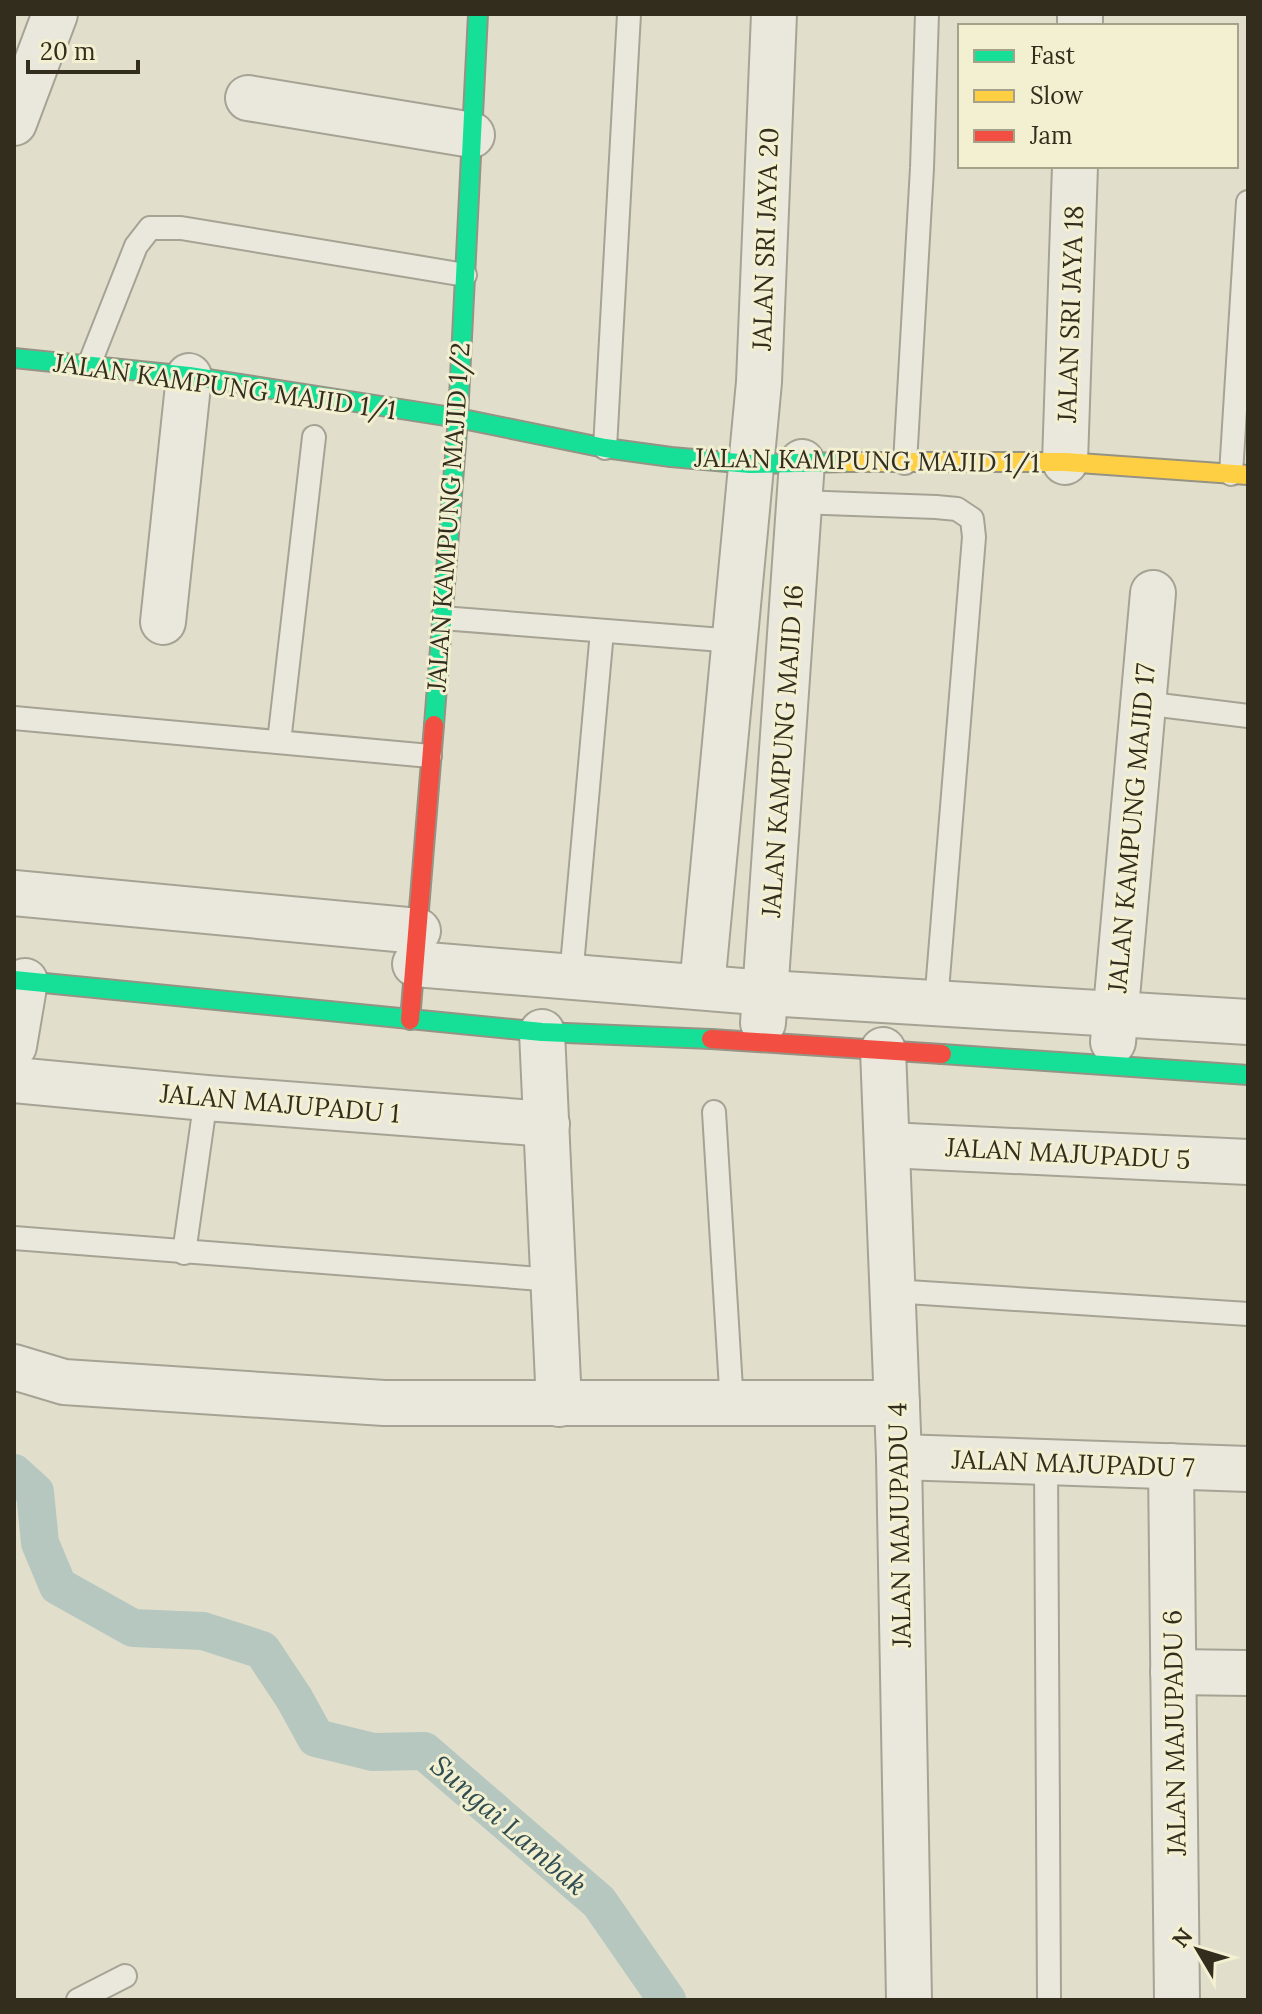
<svg xmlns="http://www.w3.org/2000/svg" width="1262" height="2014" font-family="Lora,serif">
  <style>
    .lines { fill: none; stroke-linecap: round; stroke-linejoin: round }
    .canal { stroke: #b6c7c0; stroke-width: 38 }
    .lane-casing { stroke: #a6a395; stroke-width: 26 }
    .street-casing { stroke: #a6a395; stroke-width: 48 }
    .fast-casing { stroke: #969384; stroke-width: 22 }
    .slow-casing { stroke: #969384; stroke-width: 22 }
    .jam-casing { stroke: #969384; stroke-width: 22 }
    .lane { stroke: #eae8dc; stroke-width: 22 }
    .street { stroke: #eae8dc; stroke-width: 44 }
    .fast { stroke: #16e098; stroke-width: 18 }
    .slow { stroke: #ffcf43; stroke-width: 18 }
    .jam { stroke: #f24e42; stroke-width: 18 }
    .labels { text-anchor: middle; dominant-baseline: central; stroke-width: 6; stroke-linejoin: round; paint-order: stroke }
    .street-label { font-size: 26px; fill: #332d1e; stroke: #f2f0d1 }
    .water-label { font-size: 28px; font-style: italic; fill: #2e4c52; stroke: #f2f0d1 }
  </style>
  <rect width="100%" height="100%" fill="#e1dfcb"/>
  <g class="lines">
    <polyline class="canal" points="14,1473 35,1492 40,1543 58,1586 133,1628 203,1631 262,1650 294,1698 316,1738 373,1752 424,1751 599,1902 667,2000"/>
    <g class="lane-casing">
      <g id="lane">
        <polyline points="89,365 136,246 150,228 181,228 465,275"/>
        <polyline points="605,448 629,14"/>
        <polyline points="905,463 922,168 927,14"/>
        <polyline points="1231,474 1248,202"/>
        <polyline points="798,502 936,507 957,509 972,519 974,537 936,1003"/>
        <polyline points="442,618 735,641"/>
        <polyline points="1143,703 1248,716"/>
        <polyline points="14,718 430,756"/>
        <polyline points="279,742 314,437"/>
        <polyline points="571,977 602,631"/>
        <polyline points="714,1112 732,1405"/>
        <polyline points="14,1238 554,1280"/>
        <polyline points="184,1253 206,1098"/>
        <polyline points="892,1291 1248,1314"/>
        <polyline points="1046,1462 1049,2000"/>
        <polyline points="78,2000 125,1976"/>
      </g>
    </g>
    <g class="street-casing">
      <g id="street">
        <polyline points="1080,26 1080,14"/>
        <polyline points="248,98 472,135"/>
        <polyline points="14,123 55,14"/>
        <polyline points="1065,462 1075,166"/>
        <polyline points="163,622 189,376"/>
        <polyline points="14,893 418,931"/>
        <polyline points="415,964 767,993 1248,1022"/>
        <polyline points="702,987 759,382 774,14"/>
        <polyline points="763,1023 802,462"/>
        <polyline points="542,1032 559,1404"/>
        <polyline points="1113,1042 1153,593"/>
        <polyline points="14,1046 25,981"/>
        <polyline points="883,1050 899,1457 909,2000"/>
        <polyline points="14,1080 206,1098 547,1124"/>
        <polyline points="887,1145 1248,1162"/>
        <polyline points="14,1367 64,1382 384,1403 897,1403"/>
        <polyline points="899,1457 1248,1469"/>
        <polyline points="1171,1466 1177,2000"/>
        <polyline points="1173,1672 1248,1673"/>
      </g>
    </g>
    <g class="fast-casing">
      <g id="fast">
        <polyline points="14,358 189,376 458,418 605,448 671,457 750,464 849,462"/>
        <polyline points="434,725 458,418 478,14"/>
        <polyline points="14,980 542,1032 711,1039"/>
        <polyline points="942,1054 1248,1075"/>
      </g>
    </g>
    <g class="slow-casing">
      <polyline id="slow" points="849,462 1065,462 1248,475"/>
    </g>
    <g class="jam-casing">
      <g id="jam">
        <polyline points="410,1020 434,725"/>
        <polyline points="711,1039 942,1054"/>
      </g>
    </g>
    <use href="#lane" class="lane"/>
    <use href="#street" class="street"/>
    <use href="#fast" class="fast"/>
    <use href="#slow" class="slow"/>
    <use href="#jam" class="jam"/>
  </g>
  <g class="labels">
    <g class="street-label">
      <text transform="translate(765 239) rotate(-88)">JALAN SRI JAYA 20</text>
      <text transform="translate(1070 314) rotate(-88)">JALAN SRI JAYA 18</text>
      <text transform="translate(225 386) rotate(8)">JALAN KAMPUNG MAJID 1/1</text>
      <text transform="translate(867 460) rotate(1)">JALAN KAMPUNG MAJID 1/1</text>
      <text transform="translate(448 517) rotate(-86)">JALAN KAMPUNG MAJID 1/2</text>
      <text transform="translate(782 751) rotate(-86)">JALAN KAMPUNG MAJID 16</text>
      <text transform="translate(1131 828) rotate(-85)">JALAN KAMPUNG MAJID 17</text>
      <text transform="translate(280 1103) rotate(5)">JALAN MAJUPADU 1</text>
      <text transform="translate(1068 1153) rotate(3)">JALAN MAJUPADU 5</text>
      <text transform="translate(1073 1463) rotate(2)">JALAN MAJUPADU 7</text>
      <text transform="translate(899 1525) rotate(-91)">JALAN MAJUPADU 4</text>
      <text transform="translate(1174 1733) rotate(-91)">JALAN MAJUPADU 6</text>
    </g>
    <g class="water-label">
      <text transform="translate(509 1825) rotate(41)">Sungai Lambak</text>
    </g>
  </g>
  <rect width="1262" height="2014" fill="none" stroke="#332d1e" stroke-width="32"/>
  <rect x="958" y="24" width="280" height="144" fill="#f2f0d1" stroke="#a6a289" stroke-width="2"/>
  <rect x="974" y="50" width="40" height="12" fill="#16e098" stroke="#a6a289" stroke-width="2"/>
  <text x="1030" y="64" font-size="24" fill="#332d1e">Fast</text>
  <rect x="974" y="90" width="40" height="12" fill="#ffcf43" stroke="#a6a289" stroke-width="2"/>
  <text x="1030" y="104" font-size="24" fill="#332d1e">Slow</text>
  <rect x="974" y="130" width="40" height="12" fill="#f24e42" stroke="#a6a289" stroke-width="2"/>
  <text x="1030" y="144" font-size="24" fill="#332d1e">Jam</text>
  <g transform="translate(1198 1950) rotate(308)" stroke="#f2f0d1" stroke-width="6" paint-order="stroke">
  <path d="M0-6L14 30L0 20L-14 30Z" fill="#332d1e"/>
  <text y="-12" font-size="22" font-weight="bold" text-anchor="middle" fill="#332d1e">N</text>
  </g>
  <path d="M28 60v12h110v-12" fill="none" stroke="#332d1e" stroke-width="4"/>
  <text x="40" y="60" font-size="24" fill="#332d1e" stroke="#f2f0d1" stroke-width="6" paint-order="stroke">20 m</text>
</svg>
